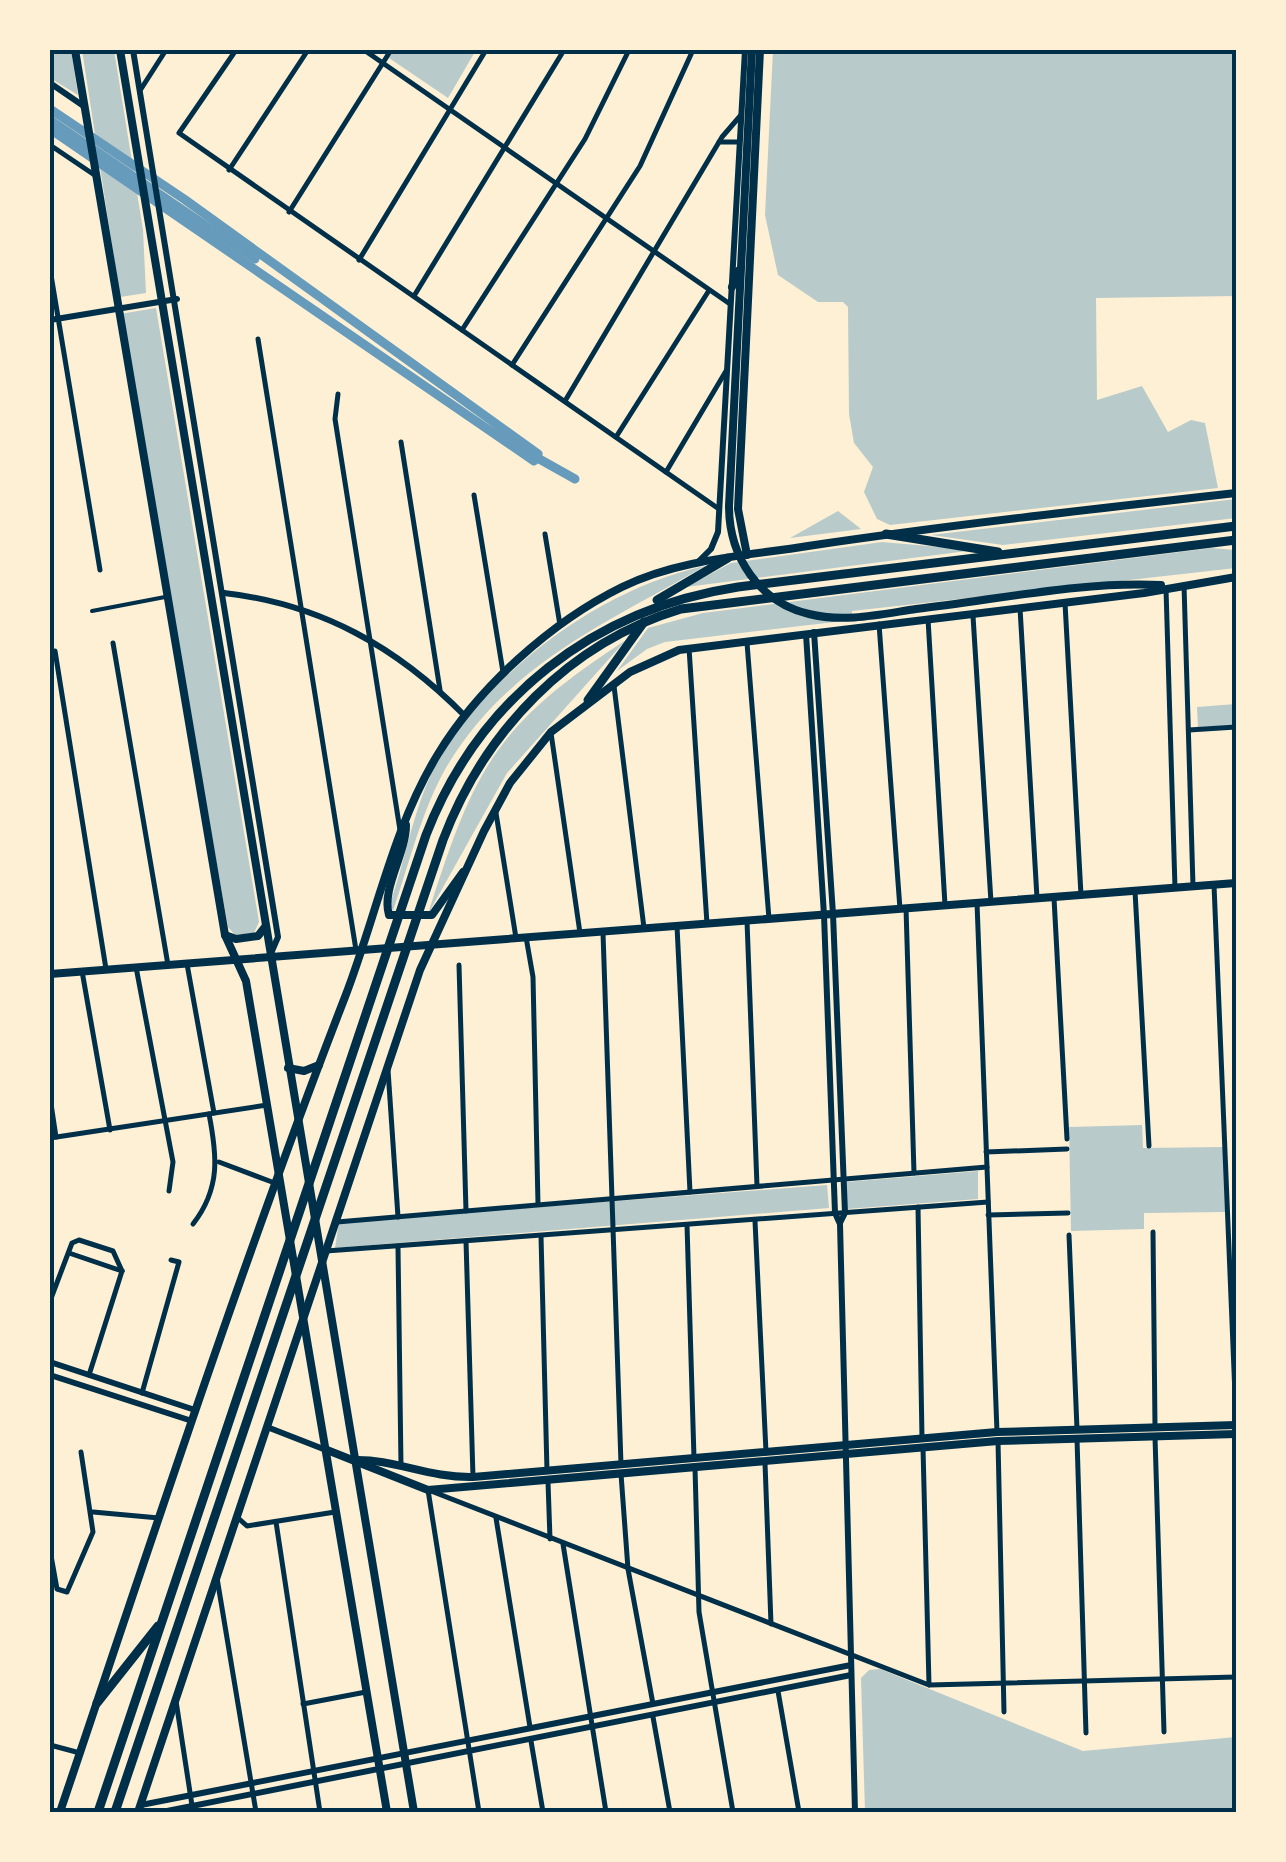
<svg xmlns="http://www.w3.org/2000/svg" width="1286" height="1862" font-family="Barlow,sans-serif">
  <style>
    .green { fill: #b9caca }
    .lines { fill: none; stroke-linecap: round; stroke-linejoin: round }
    .canal { stroke: #669bbc; stroke-width: 9 }
    .pedestrian { stroke: #003049; stroke-width: 4 }
    .minor { stroke: #003049; stroke-width: 5 }
    .tertiary { stroke: #003049; stroke-width: 6 }
    .secondary { stroke: #003049; stroke-width: 8 }
    .primary { stroke: #003049; stroke-width: 8 }
    .motorway { stroke: #003049; stroke-width: 9 }
    .neatline { fill: none; stroke: #003049; stroke-width: 4 }
  </style>
  <rect width="100%" height="100%" fill="#fdf0d5"/>
  <g class="green">
    <polygon points="63,50 71,50 78,95 50,78 50,56"/>
    <polygon points="82,50 114,50 143,230 146,293 120,297"/>
    <polygon points="394,50 476,50 448,98 389,58"/>
    <polygon points="773,50 1236,50 1236,296 1096,298 1097,400 1142,386 1168,432 1191,420 1205,423 1218,488 890,525 877,519 864,492 873,467 854,443 849,414 848,307 843,302 818,302 778,275 765,215"/>
    <polygon points="156,308 259,922 254,933 235,935 228,927 120,314"/>
    <polygon points="1236,499 1236,518 1003,545 931,535"/>
    <polygon points="838,511 861,529 790,538"/>
    <polygon points="882,542 975,550 686,587 731,563"/>
    <polygon points="1211,548 1236,550 1236,568 852,611 852,620 665,642 647,649 617,671 648,628 703,613"/>
    <path d="M705,566C607,623 509,663 447,766C422,809 409,864 393,911L390,904C406,859 415,799 439,760C493,668 602,588 705,566Z"/>
    <path d="M626,640L507,773L428,914C474,769 495,725 626,640Z"/>
    <polygon points="1236,704 1236,725 1198,727 1197,707"/>
    <polygon points="1142,1125 1143,1148 1224,1147 1225,1212 1144,1213 1144,1229 1071,1231 1069,1127"/>
    <polygon points="978,1171 978,1199 847,1209 846,1182"/>
    <polygon points="827,1185 829,1208 335,1248 339,1222"/>
    <polygon points="880,1669 1083,1751 1236,1737 1236,1812 865,1812 861,1678 869,1670"/>
  </g>
  <g class="lines">
    <g class="canal">
      <polyline points="50,109 184,199 538,454 534,461 50,129"/>
      <polyline points="50,120 255,259"/>
      <polyline points="534,456 575,479"/>
    </g>
    <polyline class="pedestrian" points="92,611 165,597"/>
    <g class="minor">
      <polyline points="236,50 179,133 719,509"/>
      <polyline points="364,50 730,304"/>
      <polyline points="141,89 166,50"/>
      <polyline points="719,142 739,142"/>
      <polyline points="50,145 96,176"/>
      <polyline points="229,170 308,50"/>
      <polyline points="289,212 391,50"/>
      <polyline points="359,260 486,50"/>
      <polyline points="50,269 100,570"/>
      <polyline points="414,296 564,50"/>
      <polyline points="462,330 585,139 629,50"/>
      <polyline points="258,339 356,950"/>
      <polyline points="512,365 640,166 693,50"/>
      <polyline points="338,394 335,419 400,830"/>
      <polyline points="565,401 722,137 741,115"/>
      <polyline points="616,437 708,292"/>
      <polyline points="401,442 440,690"/>
      <polyline points="666,472 726,371"/>
      <polyline points="474,495 503,672"/>
      <polyline points="545,534 560,625"/>
      <polyline points="1184,585 1193,886"/>
      <polyline points="1166,589 1175,888"/>
      <polyline points="1065,603 1081,895"/>
      <polyline points="1020,608 1037,898"/>
      <polyline points="973,616 991,902"/>
      <polyline points="928,619 945,905"/>
      <polyline points="879,624 900,909"/>
      <polyline points="113,643 168,965"/>
      <polyline points="747,643 769,919"/>
      <polyline points="689,648 707,924"/>
      <polyline points="55,651 106,969"/>
      <polyline points="614,686 644,928"/>
      <polyline points="1189,730 1236,727"/>
      <polyline points="551,733 580,933"/>
      <polyline points="496,813 516,938"/>
      <polyline points="1214,885 1236,1419"/>
      <polyline points="1135,891 1149,1146"/>
      <polyline points="1054,898 1067,1139"/>
      <polyline points="977,903 997,1432"/>
      <polyline points="906,908 914,1173"/>
      <polyline points="747,921 757,1186"/>
      <polyline points="677,926 690,1192"/>
      <polyline points="603,933 621,1464"/>
      <polyline points="526,937 533,977 538,1204"/>
      <polyline points="187,964 214,1113"/>
      <polyline points="459,965 466,1211"/>
      <polyline points="136,967 173,1162 169,1191"/>
      <polyline points="82,971 110,1130"/>
      <polyline points="388,1070 398,1217"/>
      <polyline points="50,1097 56,1137"/>
      <polyline points="50,1138 267,1105"/>
      <polyline points="986,1152 1067,1149"/>
      <polyline points="219,1162 272,1182"/>
      <polyline points="918,1207 922,1438"/>
      <polyline points="988,1215 1068,1213"/>
      <polyline points="755,1221 766,1452"/>
      <polyline points="337,1222 987,1167"/>
      <path d="M193,1224C221,1188 217,1155 209,1114"/>
      <polyline points="687,1225 694,1458"/>
      <polyline points="1153,1232 1155,1427"/>
      <polyline points="1069,1235 1077,1429"/>
      <polyline points="541,1236 547,1471"/>
      <polyline points="466,1241 473,1477"/>
      <polyline points="398,1247 401,1466"/>
      <polyline points="326,1251 988,1202"/>
      <polyline points="69,1253 122,1271"/>
      <polyline points="50,1301 72,1243 79,1240 113,1251 122,1271"/>
      <polyline points="89,1375 122,1271"/>
      <polyline points="142,1393 179,1262 171,1260"/>
      <polyline points="1155,1437 1164,1732"/>
      <polyline points="1077,1439 1086,1733"/>
      <polyline points="998,1441 1004,1712"/>
      <polyline points="923,1448 929,1685"/>
      <polyline points="765,1463 771,1624"/>
      <polyline points="695,1468 699,1612 733,1812"/>
      <polyline points="621,1474 628,1569 653,1704"/>
      <polyline points="548,1482 550,1539"/>
      <polyline points="428,1490 479,1812"/>
      <polyline points="431,1491 929,1685 1236,1677"/>
      <polyline points="93,1512 159,1518"/>
      <polyline points="237,1517 247,1526 335,1512"/>
      <polyline points="496,1518 530,1727"/>
      <polyline points="276,1522 320,1812"/>
      <polyline points="563,1544 606,1812"/>
      <polyline points="50,1550 57,1589 67,1592 93,1532 81,1452"/>
      <polyline points="217,1578 256,1812"/>
      <polyline points="778,1691 799,1812"/>
      <polyline points="176,1701 193,1812"/>
      <polyline points="303,1704 366,1692"/>
      <polyline points="653,1717 670,1812"/>
      <polyline points="531,1741 543,1812"/>
      <polyline points="50,1745 80,1753"/>
    </g>
    <g class="tertiary">
      <polyline points="133,50 278,937 272,951"/>
      <polyline points="50,51 54,50"/>
      <polyline points="50,83 85,107"/>
      <polyline points="50,320 177,299"/>
      <polyline points="699,561 711,549 718,532 745,50"/>
      <path d="M224,593C321,604 397,647 465,716"/>
      <polyline points="814,632 833,914 845,1213 840,1223"/>
      <polyline points="806,634 824,915 835,1213 840,1224 855,1812"/>
      <polyline points="50,1362 195,1410"/>
      <polyline points="50,1375 192,1421"/>
      <polyline points="267,1427 326,1450"/>
      <polyline points="141,1805 851,1665"/>
      <polyline points="162,1812 851,1675"/>
    </g>
    <g class="secondary">
      <path d="M752,50L729,506C729,557 759,602 809,614C844,623 882,614 916,609C996,600 1081,581 1161,585"/>
      <polyline points="732,287 738,271"/>
      <polyline points="747,555 738,509 760,50"/>
      <path d="M406,825C406,854 381,889 389,915H432L463,872"/>
      <path d="M60,1812C152,1539 241,1265 345,997C376,917 393,827 438,754C479,687 551,622 622,587C679,559 746,556 808,546C950,525 1093,509 1236,493"/>
      <polyline points="138,1812 420,970 484,831 510,783 551,732 630,672 679,650 1144,593 1236,577"/>
    </g>
    <g class="primary">
      <polyline points="75,50 225,935 246,981 387,1812"/>
      <polyline points="120,50 414,1812"/>
      <polyline points="225,935 236,939 258,936 265,927"/>
      <polyline points="50,974 1236,883"/>
      <polyline points="288,1068 304,1071 319,1065"/>
      <polyline points="327,1450 428,1490 998,1441 1236,1434"/>
      <path d="M355,1460C394,1459 429,1478 473,1477L997,1432L1236,1425"/>
    </g>
    <g class="motorway">
      <polyline points="886,534 998,552"/>
      <polyline points="657,600 728,558"/>
      <polyline points="588,700 644,622"/>
      <polyline points="97,1703 158,1626"/>
      <path d="M98,1812L426,835C479,698 594,609 738,587L1236,526"/>
      <path d="M115,1812L443,840C484,732 568,643 681,609L1236,540"/>
    </g>
  </g>
  <rect width="1286" height="1862" fill="none" stroke="#fdf0d5" stroke-width="105"/>
  <rect x="52" y="52" width="1182" height="1758" class="neatline"/>
</svg>
